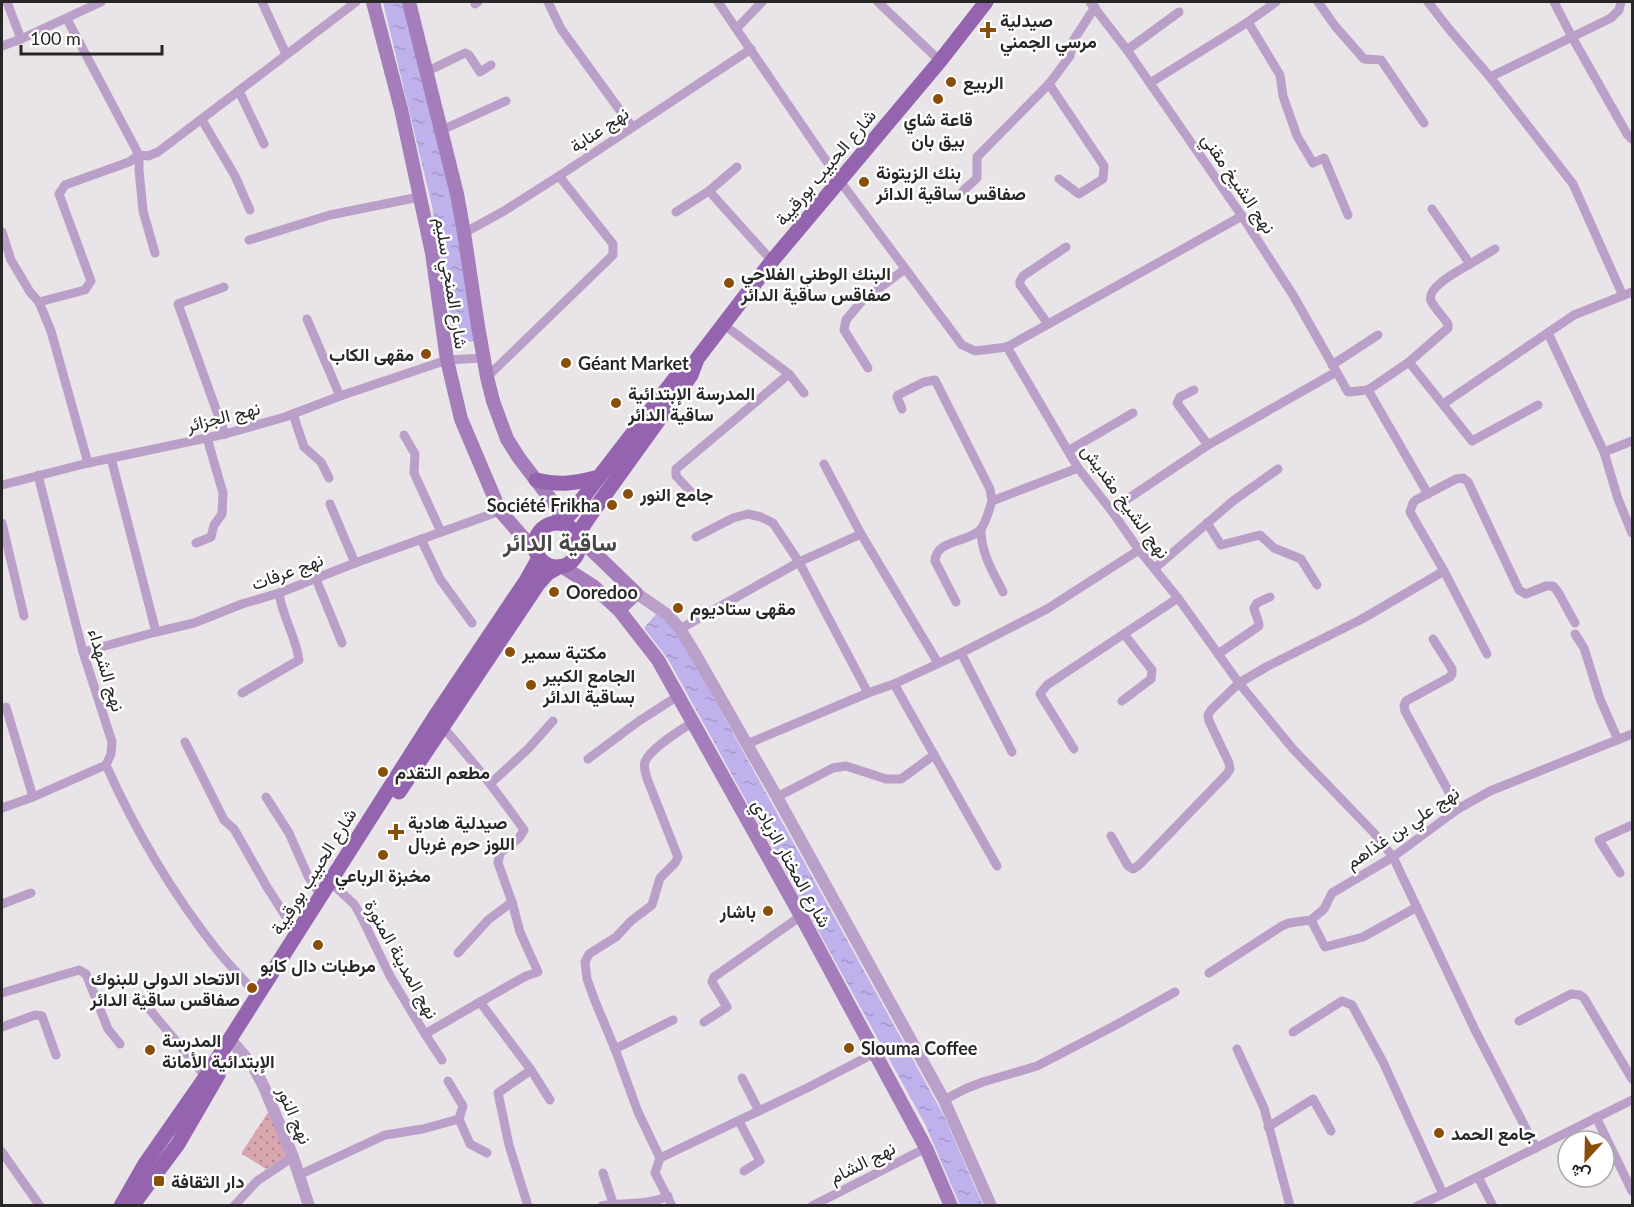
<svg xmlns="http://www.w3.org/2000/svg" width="1634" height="1207" font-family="Lato,Vazirmatn,sans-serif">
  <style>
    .grass { fill: url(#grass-dots) }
    .water { fill: url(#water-ripples) }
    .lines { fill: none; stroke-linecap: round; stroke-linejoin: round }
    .minor { stroke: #baa0c9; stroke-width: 9 }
    .tertiary { stroke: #baa0c9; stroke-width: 12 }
    .secondary { stroke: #a47dba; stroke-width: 14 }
    .primary { stroke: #9464af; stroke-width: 15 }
    .poi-dot { fill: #894f08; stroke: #fff; stroke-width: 2 }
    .labels { text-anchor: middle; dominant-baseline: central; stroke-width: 5; stroke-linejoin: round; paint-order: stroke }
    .poi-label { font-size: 18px; font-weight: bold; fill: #282728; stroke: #fff; text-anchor: start }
    .street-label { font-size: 18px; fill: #282728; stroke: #fff }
    .district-label { font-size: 24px; font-weight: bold; fill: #494648; stroke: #fff }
  </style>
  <defs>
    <pattern id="grass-dots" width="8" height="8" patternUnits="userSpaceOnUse" patternTransform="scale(1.5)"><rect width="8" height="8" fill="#d9a5ae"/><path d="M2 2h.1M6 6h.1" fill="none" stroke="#b0868e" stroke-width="1.8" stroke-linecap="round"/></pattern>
    <pattern id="water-ripples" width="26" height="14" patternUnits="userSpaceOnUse" patternTransform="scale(1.5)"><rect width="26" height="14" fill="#beb1ec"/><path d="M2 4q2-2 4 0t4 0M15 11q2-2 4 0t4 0" fill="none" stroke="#a398ca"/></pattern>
  </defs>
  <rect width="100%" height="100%" fill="#e8e4e7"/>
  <polygon class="grass" points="269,1111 288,1156 266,1169 242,1154 242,1152"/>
  <g class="water">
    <polygon points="383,2 405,2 453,201 474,341 452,344 449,313 432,206"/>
    <polygon points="658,612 672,627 685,646 944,1116 983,1205 960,1205 925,1124 668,659 644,628"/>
  </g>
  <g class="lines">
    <g class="minor">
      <polyline points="7,2 21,39"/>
      <polyline points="262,2 286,54"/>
      <polyline points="548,2 561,29 632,127"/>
      <polyline points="718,2 840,181 962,345 975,351 1007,347 1078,468 1111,510 1139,550 1178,598 1239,683 1293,749 1374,833 1393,857 1475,1030 1536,1148"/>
      <polyline points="878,2 940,61"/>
      <path d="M1090,2L1127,50L1242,216L1293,295L1348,392L1368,390L1409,362L1448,328V324C1444,318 1434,307 1431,301C1426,287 1460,270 1470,264L1432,209"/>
      <polyline points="1318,2 1335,26 1364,59 1381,60 1424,123"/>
      <polyline points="1428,2 1449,29 1490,77 1573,184 1623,296"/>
      <polyline points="1554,2 1572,37 1627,134 1632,139"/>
      <polyline points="475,4 478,2"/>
      <polyline points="67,19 139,155 139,170 143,211 155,253"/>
      <polyline points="1248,22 1280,75 1283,96 1297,136 1313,163 1324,158 1348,215"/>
      <polyline points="737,28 762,2"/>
      <polyline points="2,46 21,39 101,2"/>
      <polyline points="1127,50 1179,12"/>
      <polyline points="428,71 465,53 469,55 480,72 491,65"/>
      <polyline points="1490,77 1611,18 1619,10 1621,2"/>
      <polyline points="1150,83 1248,22 1276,2"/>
      <polyline points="1049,84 1104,166 1103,179 1079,194 1059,179"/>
      <polyline points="239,91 264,144"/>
      <polyline points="202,120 235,176 250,210"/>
      <polyline points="442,130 506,101"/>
      <polyline points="709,191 772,261"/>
      <polyline points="963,191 977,178 977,157 1049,84 1070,56 1073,41 1095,7"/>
      <polyline points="676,212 709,191 737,167"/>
      <polyline points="2,232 11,260 30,292 39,302 51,331 88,463"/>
      <polyline points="464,233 504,211 559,176 751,49"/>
      <polyline points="249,240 330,215 419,197"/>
      <polyline points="1470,264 1495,249"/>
      <polyline points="224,287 178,304 225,434"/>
      <polyline points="39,302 85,290 91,281 59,194 65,185 129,162 139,155 148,156 158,152 356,2"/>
      <polyline points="307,319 340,396"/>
      <polyline points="723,324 789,374 804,393"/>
      <polyline points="1048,324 1020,285 1020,281 1023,276 1066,247"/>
      <polyline points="1548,333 1604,452 1618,499 1632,533"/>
      <polyline points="1007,347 1242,216"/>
      <polyline points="1409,362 1472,441 1538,405"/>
      <polyline points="1332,365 1378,335"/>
      <polyline points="868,368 844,330 846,320 861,302 905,269"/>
      <polyline points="487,377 613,255 613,244 559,176"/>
      <polyline points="1194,390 1180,397 1177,403 1208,445"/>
      <polyline points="1368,390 1428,494"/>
      <polyline points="1443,404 1574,315 1632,292"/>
      <polyline points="902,409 897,397 898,395 924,382 935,380 990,489 992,501 1078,468"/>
      <polyline points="293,414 304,447 321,462 329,478"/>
      <polyline points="404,435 415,454 414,473 441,532"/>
      <polyline points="1068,451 1133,413"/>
      <polyline points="1604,452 1632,441"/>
      <polyline points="111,458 156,632"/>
      <polyline points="824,464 861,534 938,663"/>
      <polyline points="2,485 88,463 225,434 285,417 340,396 447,360 483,358"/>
      <polyline points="679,498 690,491 676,476 676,469 789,374"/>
      <polyline points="330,504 355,563"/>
      <polyline points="1111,510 1208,445 1336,372"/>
      <polyline points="2,523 24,616"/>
      <polyline points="1207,523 1221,545 1260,535 1274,548 1301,559 1317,585"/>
      <path d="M981,530C981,553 993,572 1003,592"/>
      <polyline points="696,537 733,518 748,514 761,517 773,523 799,562 868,693"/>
      <polyline points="421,539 440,579 472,623"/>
      <polyline points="196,543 211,537 214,525 222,514 223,493 207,438"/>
      <polyline points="1155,568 1233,501 1278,469"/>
      <polyline points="316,579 342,643"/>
      <path d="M956,602L935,561C936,540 965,543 979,531C986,525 989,509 992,501"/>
      <polyline points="680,629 799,562 861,534"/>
      <polyline points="1575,634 1584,648 1600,699 1618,740"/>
      <polyline points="1433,639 1452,669 1452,674 1450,677 1406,701 1404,706 1405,711 1458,809"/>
      <polyline points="83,652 156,632 194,623 242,604 279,593 355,563 500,511"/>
      <polyline points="961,653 1012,752"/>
      <path d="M1218,654L1259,626C1259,619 1255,615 1254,608L1257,603L1270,597"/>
      <polyline points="1487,654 1444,571 1410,512 1413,503 1416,500 1456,479 1463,478 1468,482 1519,590 1526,594 1546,586 1553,586 1558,592 1575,623"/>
      <polyline points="894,684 997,866"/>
      <path d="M242,693L299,660C296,637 282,616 279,593"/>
      <polyline points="1122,701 1151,679 1152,670 1124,634"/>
      <polyline points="6,707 33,797"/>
      <path d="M440,724C470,757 498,793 524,830L519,838L500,853L498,863L512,902L520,932L538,972L526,976L480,1002"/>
      <polyline points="185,742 224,820 234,829 267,887 297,934"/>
      <polyline points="747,744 868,693 894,684 961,653 1047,609 1139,550"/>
      <polyline points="1074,749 1040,694 1047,685 1178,598"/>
      <polyline points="588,759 639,721 678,696"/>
      <path d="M106,765C135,830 173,894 217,950C230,966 244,980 257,995"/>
      <polyline points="490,784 528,749 553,721"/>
      <polyline points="266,797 289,833 308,876 321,896"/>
      <polyline points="777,797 833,768 846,766 886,779 901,779 934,755"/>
      <polyline points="2,808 33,797 106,765 111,754 112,742 83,652 38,475"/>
      <polyline points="1111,836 1128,866 1133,869 1139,865 1226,775 1230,769 1229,763 1209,721 1208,715 1211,710 1239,683 1268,666 1362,619 1444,571"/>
      <polyline points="1620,873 1599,840 1632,825"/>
      <polyline points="330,882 354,904 360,914 390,976 425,1034 480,1002 531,1070 498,1093 509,1145 528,1206"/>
      <polyline points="2,904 31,893"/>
      <polyline points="1311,920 1325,947 1363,937 1417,907"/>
      <polyline points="458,953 488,920 512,902"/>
      <polyline points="1209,973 1282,926 1289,923 1311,920 1324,909 1332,893 1393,857 1458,809 1490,791 1632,734"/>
      <polyline points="2,993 79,970 86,974 108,1029 120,1044"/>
      <polyline points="141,999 200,1070 207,1075"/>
      <polyline points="1519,1021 1571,994 1580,995 1584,998 1632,1079"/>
      <polyline points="704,1022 727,1007 712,982 714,977 801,916"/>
      <polyline points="2,1027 35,1015 42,1016 56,1055"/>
      <polyline points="1293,1032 1342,1001 1352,1005 1383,1062 1443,1194"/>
      <polyline points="425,1034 442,1060"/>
      <polyline points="615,1049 673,1020"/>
      <polyline points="1237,1049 1264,1108 1290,1206"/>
      <polyline points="531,1070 550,1100"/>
      <polyline points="742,1078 759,1111"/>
      <polyline points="448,1081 463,1106 459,1119"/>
      <polyline points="944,1100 965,1089 983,1082 1037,1066 1114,1026 1175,992"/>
      <polyline points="1596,1117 1632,1191"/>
      <polyline points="739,1121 760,1161 744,1171"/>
      <polyline points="1268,1127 1313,1099 1331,1131"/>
      <polyline points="2,1152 40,1206"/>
      <path d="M660,1158L638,1112L615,1049L595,1001L587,979L585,962L589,954L616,937L631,921L652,905L660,878L675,863L678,857L648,781C646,775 643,768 645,762C650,748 681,730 693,722"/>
      <polyline points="603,1173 613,1203"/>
      <polyline points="299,1175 385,1135 423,1129 459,1119 470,1144 487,1153"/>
      <polyline points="1478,1177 1493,1206"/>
      <polyline points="234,1206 257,1181 293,1157"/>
      <path d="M602,1206C624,1202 648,1206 668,1196"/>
      <polyline points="672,1206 655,1173 660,1158 807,1088 875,1053"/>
      <polyline points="812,1206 926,1148"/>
      <polyline points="1417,1206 1443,1194 1632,1100"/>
    </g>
    <g class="tertiary">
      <polyline points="636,593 668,615 680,629 696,655 777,797 944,1100 991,1206"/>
      <polyline points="230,1039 253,1066 264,1087 293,1157 309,1206"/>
    </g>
    <g class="secondary">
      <polyline points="373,2 401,109 432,253 447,360 461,419 500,511 536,552"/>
      <polyline points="409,2 457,194 464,233 478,326 487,377 493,401 507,439 519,458 559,510 559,523"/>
      <polyline points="578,537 636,593 619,610"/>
      <polyline points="563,567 593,586 619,610 658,660 801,916 926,1148 951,1206"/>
    </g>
    <g class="primary">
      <path d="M536,480C560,486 576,483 599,477"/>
      <circle cx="557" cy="545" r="22"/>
      <polyline points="561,523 572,512 683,368 687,366"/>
      <polyline points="577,535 589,517 691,375 697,359 772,261 940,61 986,2"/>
      <polyline points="399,792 538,584 548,573 559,567"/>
      <polyline points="121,1206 145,1164 207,1075 434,718 526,581 539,558"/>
      <polyline points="132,1206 178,1144 218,1075"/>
    </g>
  </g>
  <g class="poi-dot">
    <path d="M985 21h6v6h6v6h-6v6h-6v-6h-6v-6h6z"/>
    <circle cx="951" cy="82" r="6"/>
    <circle cx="938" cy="99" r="6"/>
    <circle cx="864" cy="182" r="6"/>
    <circle cx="729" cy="283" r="6"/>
    <circle cx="426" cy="354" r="6"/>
    <circle cx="566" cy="363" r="6"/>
    <circle cx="616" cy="403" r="6"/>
    <circle cx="628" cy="494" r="6"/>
    <circle cx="612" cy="505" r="6"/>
    <circle cx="554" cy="592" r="6"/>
    <circle cx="678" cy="608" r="6"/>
    <circle cx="510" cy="652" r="6"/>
    <circle cx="531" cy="685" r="6"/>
    <circle cx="383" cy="772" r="6"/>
    <path d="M393 823h6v6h6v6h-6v6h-6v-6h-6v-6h6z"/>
    <circle cx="383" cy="855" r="6"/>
    <circle cx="768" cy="911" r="6"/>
    <circle cx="318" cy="945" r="6"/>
    <circle cx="252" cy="988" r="6"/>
    <circle cx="849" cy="1048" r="6"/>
    <circle cx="150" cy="1050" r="6"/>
    <circle cx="1439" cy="1133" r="6"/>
    <rect x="153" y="1175" width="12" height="12" rx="3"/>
  </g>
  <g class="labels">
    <g class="poi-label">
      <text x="1000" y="20">صيدلية<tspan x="1000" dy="21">مرسي الجمني</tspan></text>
      <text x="963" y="82">الربيع</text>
      <text x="938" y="119" text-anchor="middle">قاعة شاي<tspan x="938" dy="21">بيق بان</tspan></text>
      <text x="876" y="172">بنك الزيتونة<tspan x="876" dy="21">صفاقس ساقية الدائر</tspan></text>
      <text x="741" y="273">البنك الوطني الفلاحي<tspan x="741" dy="21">صفاقس ساقية الدائر</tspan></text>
      <text x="414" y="354" text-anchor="end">مقهى الكاب</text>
      <text x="578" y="363">Géant Market</text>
      <text x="628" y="393">المدرسة الإبتدائية<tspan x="628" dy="21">ساقية الدائر</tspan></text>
      <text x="640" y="494">جامع النور</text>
      <text x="600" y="505" text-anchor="end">Société Frikha</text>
      <text x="566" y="592">Ooredoo</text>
      <text x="690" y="608">مقهى ستاديوم</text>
      <text x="522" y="652">مكتبة سمير</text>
      <text x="543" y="675">الجامع الكبير<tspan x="543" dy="21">بساقية الدائر</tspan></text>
      <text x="395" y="772">مطعم التقدم</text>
      <text x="408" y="822">صيدلية هادية<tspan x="408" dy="21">اللوز حرم غربال</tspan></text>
      <text x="383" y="875" text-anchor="middle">مخبزة الرباعي</text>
      <text x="756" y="911" text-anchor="end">باشار</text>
      <text x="318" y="965" text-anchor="middle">مرطبات دال كابو</text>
      <text x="240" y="978" text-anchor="end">الاتحاد الدولي للبنوك<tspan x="240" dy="21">صفاقس ساقية الدائر</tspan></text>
      <text x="162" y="1040">المدرسة<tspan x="162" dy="21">الإبتدائية الأمانة</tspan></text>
      <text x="861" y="1048">Slouma Coffee</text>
      <text x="1451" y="1133">جامع الحمد</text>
      <text x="171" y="1181">دار الثقافة</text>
    </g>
    <g class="street-label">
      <text transform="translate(599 129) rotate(-34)">نهج عنابة</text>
      <text transform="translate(825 167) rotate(-50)">شارع الحبيب بورقيبة</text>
      <text transform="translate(1239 183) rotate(56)">نهج الشيخ مقني</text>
      <text transform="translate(452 283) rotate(81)">شارع المنجي سليم</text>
      <text transform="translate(223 416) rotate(-14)">نهج الجزائر</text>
      <text transform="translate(1126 501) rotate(54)">نهج الشيخ مقديش</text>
      <text transform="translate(287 571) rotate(-20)">نهج عرفات</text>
      <text transform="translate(107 670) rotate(73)">نهج الشهداء</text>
      <text transform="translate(1402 827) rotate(-34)">نهج علي بن غذاهم</text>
      <text transform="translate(792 863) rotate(61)">شارع المختار الزيادي</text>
      <text transform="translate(313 871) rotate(-58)">شارع الحبيب بورقيبة</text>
      <text transform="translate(402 959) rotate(61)">نهج المدينة المنورة</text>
      <text transform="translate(295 1115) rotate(67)">نهج النور</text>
      <text transform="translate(862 1162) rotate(-27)">نهج الشام</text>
    </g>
    <g class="district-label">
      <text x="560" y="541">ساقية الدائر</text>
    </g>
  </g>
  <rect width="1634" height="1207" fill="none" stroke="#282728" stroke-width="6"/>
  <g transform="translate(1586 1159) rotate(202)"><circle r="28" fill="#ffffff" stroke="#a9a9a9" stroke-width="1.5"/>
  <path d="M0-4.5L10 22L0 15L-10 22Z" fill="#894f08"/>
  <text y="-9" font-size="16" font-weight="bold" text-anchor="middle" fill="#282728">ش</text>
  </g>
  <path d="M21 45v9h141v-9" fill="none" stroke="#282728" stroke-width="3"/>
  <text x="30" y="45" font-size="18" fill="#282728" stroke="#ffffff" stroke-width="4.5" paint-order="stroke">100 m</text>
</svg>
